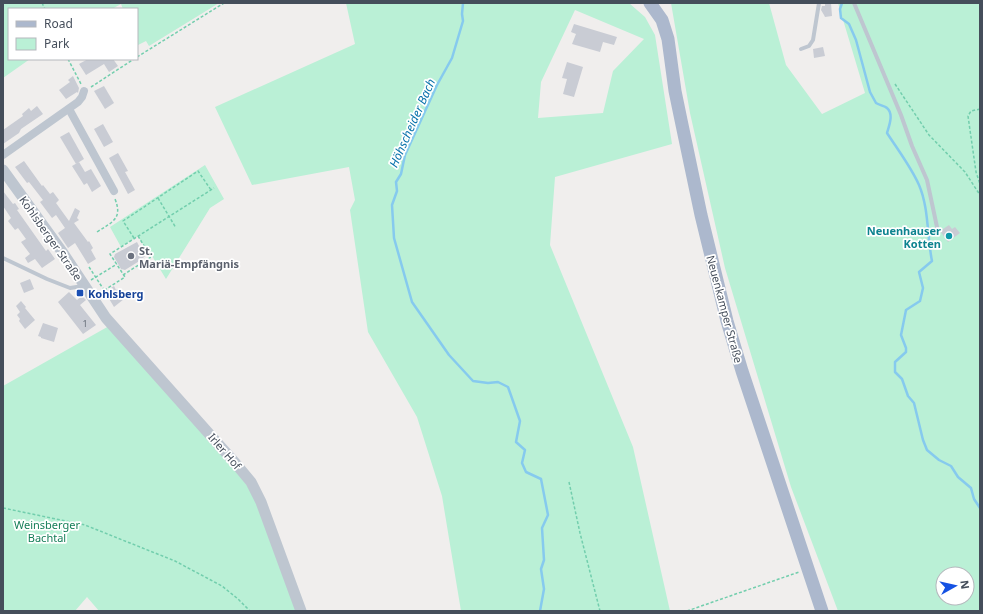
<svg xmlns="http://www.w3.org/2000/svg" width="983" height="614" font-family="'Noto Sans',sans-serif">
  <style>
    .green { fill: #baf0d6; fill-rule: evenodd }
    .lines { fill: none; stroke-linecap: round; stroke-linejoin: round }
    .stream { stroke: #86caee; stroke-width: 2.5 }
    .building { fill: #c9ccd4 }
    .path { stroke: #72cead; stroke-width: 1.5; stroke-dasharray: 3 2; stroke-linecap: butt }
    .service { stroke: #bec6d0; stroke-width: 4 }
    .minor { stroke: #bec6d0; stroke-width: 8 }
    .tertiary { stroke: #bec6d0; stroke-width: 11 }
    .primary { stroke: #acb8cd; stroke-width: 13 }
    .culture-dot { fill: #0f9aa8; stroke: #fff; stroke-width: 1.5 }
    .worship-dot { fill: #6b7280; stroke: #fff; stroke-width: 1.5 }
    .transit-dot { fill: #1a4fb4; stroke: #fff; stroke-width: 1.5 }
    .labels { text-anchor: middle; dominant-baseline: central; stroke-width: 3.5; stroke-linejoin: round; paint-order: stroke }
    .number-label { font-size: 9px; fill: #666e79 }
    .culture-label { font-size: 11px; font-weight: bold; fill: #0d838f; stroke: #fff; text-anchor: end }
    .street-label { font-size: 11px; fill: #454e5b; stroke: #fff }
    .worship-label { font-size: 11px; font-weight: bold; fill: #5b616d; stroke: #fff; text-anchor: start }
    .transit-label { font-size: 11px; font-weight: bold; fill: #164399; stroke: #fff; text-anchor: start }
    .park-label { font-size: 11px; fill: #157e58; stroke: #fff }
    .water-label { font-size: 12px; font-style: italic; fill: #0972ab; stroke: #fff }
  </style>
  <rect width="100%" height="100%" fill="#f0eeed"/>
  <g class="green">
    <polygon points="3,3 219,3 149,46 146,41 138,45 137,43 137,9 123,9 121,4 112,9 9,9 9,59 30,59 3,78"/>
    <path d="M346,3H629L645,17L655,35L672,144L555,177L550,245L633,447L670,611H461L442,496L417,417L368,332L350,210L355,200L349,167L252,185L215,107L355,44ZM575,10L644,39L613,71L603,113L538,118L541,82Z"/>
    <path d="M671,3H769L786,65L822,114L865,93L838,3H980V611H838L791,487L725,268L690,113ZM943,574H967V598H943Z"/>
    <polygon points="205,165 224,199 210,208 166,279 146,246 144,246 138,236 121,247 110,227"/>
    <polygon points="109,326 240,474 254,497 296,611 99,611 87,597 75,611 3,611 3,386"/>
  </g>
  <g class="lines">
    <g class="stream">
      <polyline points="463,3 462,14 463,21 452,58 437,85 405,155 401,174 396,182 397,191 392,205 394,238 412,302 449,355 473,381 488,383 498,382 508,387 520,421 516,442 525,450 522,463 526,472 541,479 548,515 542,528 544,560 541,569 544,589 540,611"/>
      <path d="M842,3L840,9L841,18L849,24L856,40L870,92L876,103C879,105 885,106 887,108C894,114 889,126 887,133C898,150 911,167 919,185C929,208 927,237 932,261L919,272L923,288L920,301L906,310L901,335L906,348V352L895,362V372L902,379L908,396L914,403L923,440L927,450L939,460L951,466L958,477L971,488L974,499L980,508"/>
    </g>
  </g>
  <g class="building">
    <polygon points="825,3 831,3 832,16 825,17 824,15 821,10 822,6 825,6"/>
    <polygon points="574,24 617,37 614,45 603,42 600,52 572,44 576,34 571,32"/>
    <polygon points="823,47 825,56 814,58 813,49"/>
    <polygon points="88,59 113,59 118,66 109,72 104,64 86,75 79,64"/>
    <polygon points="567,62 583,67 574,97 563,94 567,79 562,78"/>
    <polygon points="73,76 79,88 78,93 77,92 66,99 59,90 70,82 68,80"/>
    <polygon points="104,86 114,103 105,109 94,91"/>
    <polygon points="37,106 43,114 21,129 19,133 3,144 3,130 23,116 22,114 29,108 31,111"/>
    <polygon points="103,124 113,142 104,147 94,129"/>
    <polygon points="69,132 84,159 76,164 60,137"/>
    <polygon points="118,153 128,171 125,172 135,190 128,194 109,158"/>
    <polygon points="24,161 42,186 43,185 50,194 53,192 59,200 56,203 69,221 75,208 80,211 77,218 79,220 74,223 88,242 89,241 93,248 91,250 96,259 88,264 75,243 68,248 58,233 65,228 56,215 52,218 40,202 43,200 29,182 27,183 15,167"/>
    <polygon points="79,162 85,172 91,169 101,186 92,192 87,183 84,185 72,166"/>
    <polygon points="3,191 13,204 15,203 19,209 17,210 46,251 48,249 55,259 42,268 35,259 28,263 25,258 30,254 21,242 26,239 18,228 15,230 8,221 11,218 3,206"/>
    <polygon points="949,225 952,229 955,227 960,233 948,242 940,231"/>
    <polygon points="137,242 139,246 143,246 145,249 143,252 145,256 141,260 125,270 121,269 114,257 115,254"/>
    <polygon points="30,279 34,289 24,293 20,283"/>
    <polygon points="114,286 116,290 118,289 124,299 114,307 105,292"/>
    <polygon points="69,292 77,300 82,296 86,300 80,305 96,325 83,334 58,302"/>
    <polygon points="21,301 26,307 25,308 35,320 25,329 19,321 20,319 17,315 20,312 16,306"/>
    <polygon points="43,323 58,328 54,342 41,338 41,337 38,336"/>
  </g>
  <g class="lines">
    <g class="path">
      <polyline points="42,3 45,9"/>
      <polyline points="137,57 224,3"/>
      <polyline points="68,59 81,84"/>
      <polyline points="895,84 929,135 965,172 980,195"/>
      <polyline points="91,87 134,59"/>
      <polyline points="980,109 971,111 968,116 976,172 980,184"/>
      <polyline points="158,198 176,228"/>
      <path d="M97,232C112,222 123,219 115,199"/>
      <polyline points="134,238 123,221 198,171 211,190"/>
      <polyline points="89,267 104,290"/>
      <polyline points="123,275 151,257 138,236"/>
      <polyline points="91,280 117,264"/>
      <polyline points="100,293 125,277 110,254 214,188"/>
      <polyline points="569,482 580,533 600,611"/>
      <polyline points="3,508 85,525 175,561 222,586 238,599 250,611"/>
      <polyline points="687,611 799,572"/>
    </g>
    <g class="service">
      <polyline points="854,3 901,115 912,146 927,180 937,227"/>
      <polyline points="801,49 809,46 813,40 819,3"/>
      <polyline points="3,258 47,279 70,288 83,286"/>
    </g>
    <g class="minor">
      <polyline points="69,109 114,191"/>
      <polyline points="3,155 78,102 82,97 84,91"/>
    </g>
    <polyline class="tertiary" points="3,170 63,253 106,318 236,464 251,482 261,502 301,611"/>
    <polyline class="primary" points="650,3 662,20 668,39 675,91 681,120 701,215 727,321 742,371 822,611"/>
  </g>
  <circle class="culture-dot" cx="949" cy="236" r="4"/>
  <circle class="worship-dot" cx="131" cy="256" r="4"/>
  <rect class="transit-dot" x="76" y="289" width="8" height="8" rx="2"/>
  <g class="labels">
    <g class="number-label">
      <text x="85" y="323">1</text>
    </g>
    <g class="culture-label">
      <text x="941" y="230">Neuenhauser<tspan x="941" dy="13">Kotten</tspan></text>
    </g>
    <g class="street-label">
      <text transform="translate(51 238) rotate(55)">Kohlsberger Straße</text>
      <text transform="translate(725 309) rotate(75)">Neuenkamper Straße</text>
      <text transform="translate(225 451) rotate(49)">Irler Hof</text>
    </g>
    <g class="worship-label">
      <text x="139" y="250">St.<tspan x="139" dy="13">Mariä-Empfängnis</tspan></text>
    </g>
    <g class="transit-label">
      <text x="88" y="293">Kohlsberg</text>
    </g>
    <g class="park-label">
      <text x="47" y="524">Weinsberger<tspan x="47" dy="13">Bachtal</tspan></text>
    </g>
    <g class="water-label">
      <text transform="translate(412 123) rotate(-66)">Höhscheider Bach</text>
    </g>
  </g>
  <rect width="983" height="614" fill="none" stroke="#454e5b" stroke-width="8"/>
  <rect x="8" y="8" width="130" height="52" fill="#ffffff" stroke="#b5b8bd"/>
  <rect x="16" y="21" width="20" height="6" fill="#acb8cd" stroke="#b5b8bd"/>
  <text x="44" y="28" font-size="12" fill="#454e5b">Road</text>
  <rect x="16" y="38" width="20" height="12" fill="#baf0d6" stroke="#b5b8bd"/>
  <text x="44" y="48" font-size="12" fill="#454e5b">Park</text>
  <g transform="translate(955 586) rotate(82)"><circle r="19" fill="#ffffff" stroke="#b5b8bd"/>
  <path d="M0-3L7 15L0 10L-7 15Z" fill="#1552e3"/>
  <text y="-6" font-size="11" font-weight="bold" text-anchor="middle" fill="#454e5b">N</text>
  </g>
</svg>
